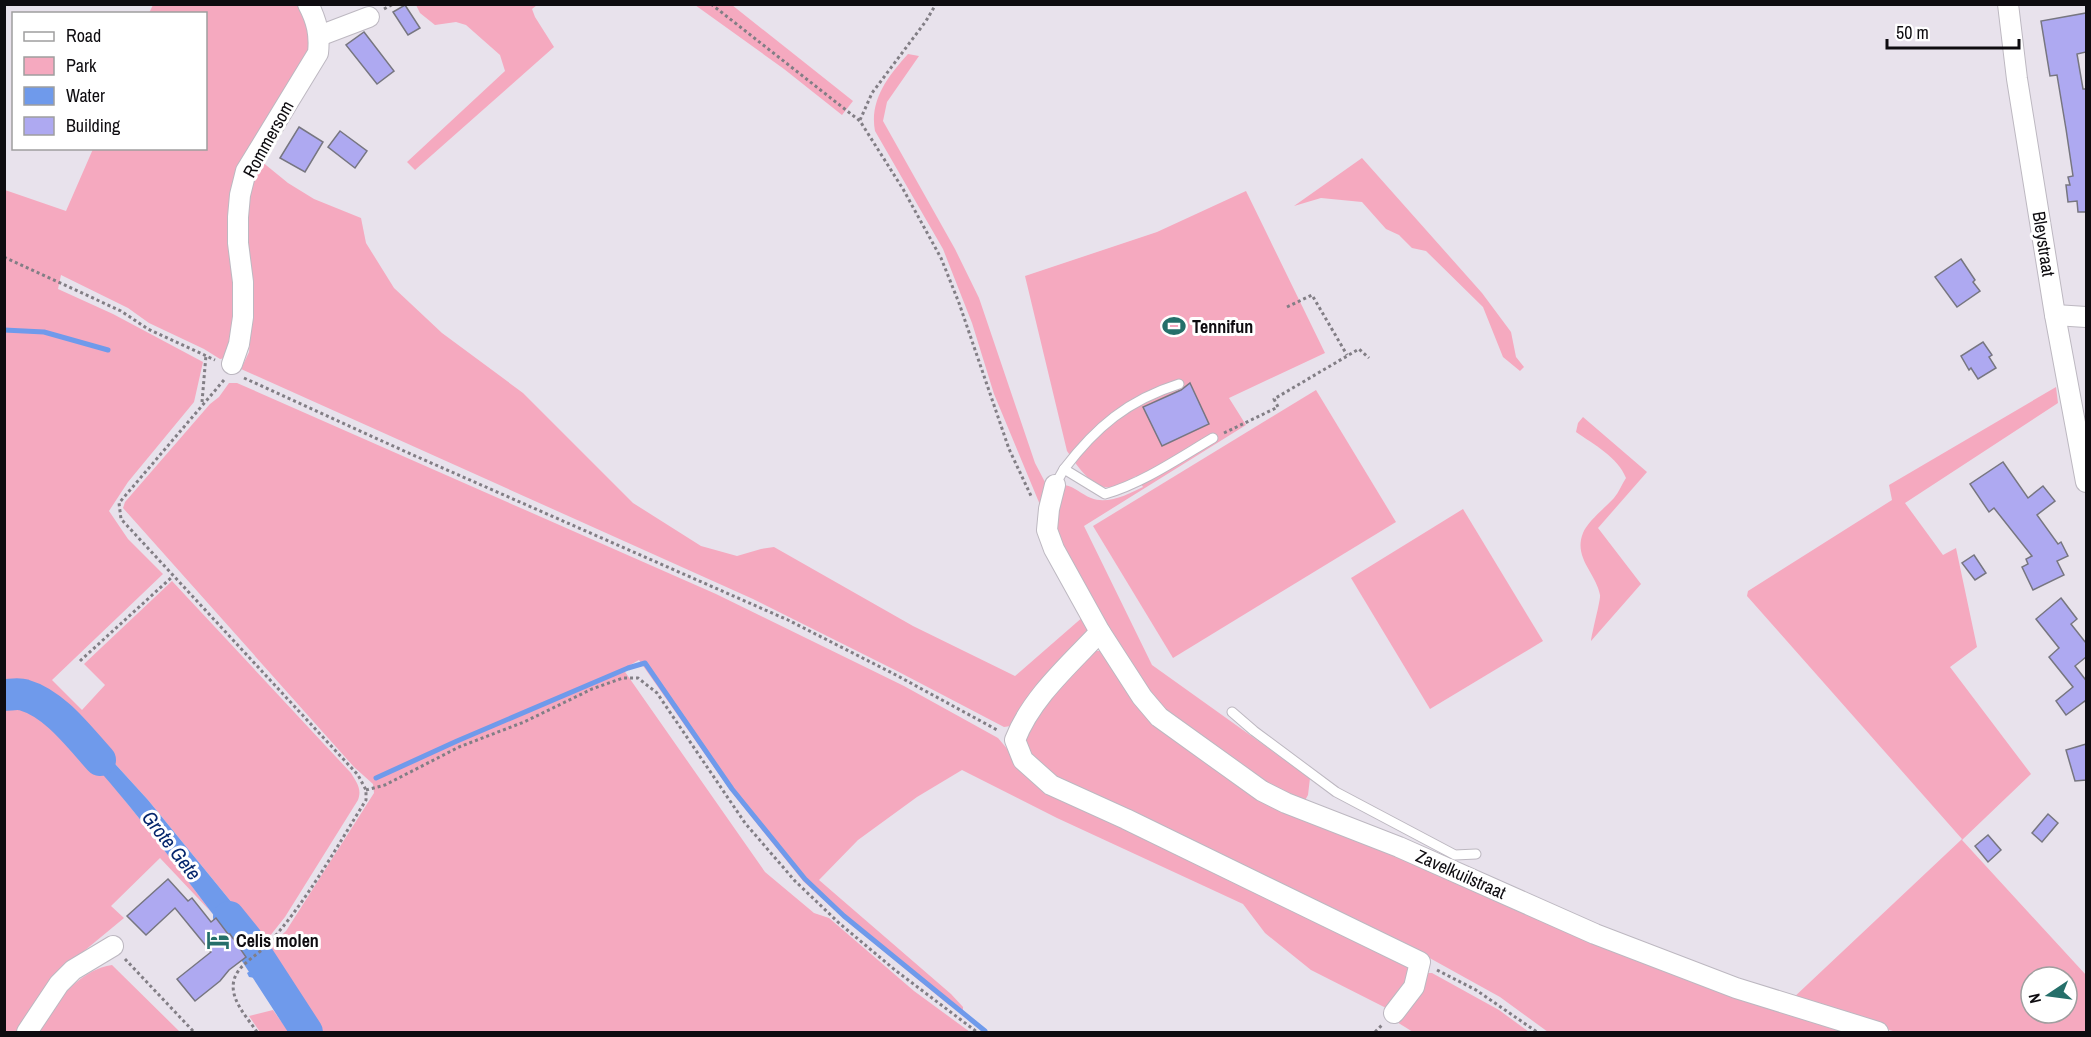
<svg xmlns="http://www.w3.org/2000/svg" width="2091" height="1037" font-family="'Archivo Narrow',sans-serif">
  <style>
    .green { fill: #f5a9bf; fill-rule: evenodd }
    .water { fill: #6f9aeb }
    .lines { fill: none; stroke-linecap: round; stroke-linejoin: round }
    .stream { stroke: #6f9aeb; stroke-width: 5 }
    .river { stroke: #6f9aeb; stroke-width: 32 }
    .building { fill: #aea9f1; stroke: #777680; stroke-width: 1.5 }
    .lane-casing { stroke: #bdb8c1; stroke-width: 11 }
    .street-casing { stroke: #bdb8c1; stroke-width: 22 }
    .path { stroke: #827e85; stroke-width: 3; stroke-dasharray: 3 3; stroke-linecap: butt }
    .lane { stroke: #fff; stroke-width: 9 }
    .street { stroke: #fff; stroke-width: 20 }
    .labels { text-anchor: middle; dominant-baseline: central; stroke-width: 6; stroke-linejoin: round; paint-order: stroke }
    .street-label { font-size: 18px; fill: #0e0c10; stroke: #fff }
    .poi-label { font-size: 18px; font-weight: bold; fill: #0e0c10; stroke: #fff; text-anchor: start }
    .water-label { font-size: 20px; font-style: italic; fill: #05266c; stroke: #fff }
  </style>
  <rect width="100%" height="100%" fill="#e8e2ec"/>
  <g class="green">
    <path d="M153,5H300L315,39L240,173L239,322L226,358L220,359L204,349L149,323L128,308L61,275L58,289L113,314L203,362L194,402L128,482L109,511L128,539L163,574L52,680L82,710L105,685L84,664L172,581L351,773C357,783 362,789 358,800L285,917L262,946L256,949L243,931V922L246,920L148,800L75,720L41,691L27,688L5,689V190L66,211L93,149L206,148V14L149,13Z"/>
    <polygon points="416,5 537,5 532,9 535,17 554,47 415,170 407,162 505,71 500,55 466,25 456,22 435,25 420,13"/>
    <polygon points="695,5 732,5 853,101 842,115 784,69"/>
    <path d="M908,54L919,56L887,102L883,121L955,249L979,298L1035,463L1046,484L1043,512L994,394L972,323L943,249L875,131C869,100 889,75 908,54Z"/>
    <polygon points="1362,158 1482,293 1511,332 1516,357 1524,367 1520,371 1503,357 1483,307 1426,251 1412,248 1399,235 1386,229 1362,202 1321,198 1294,206"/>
    <polygon points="261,161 288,183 314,199 361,218 366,243 394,288 442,333 523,393 633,503 701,546 737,556 761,549 774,547 913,626 1015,676 1084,616 1092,628 1011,726 1004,727 897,671 753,599 241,369 249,352 253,305 246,274 244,190"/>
    <path d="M1246,191L1325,353L1229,398L1246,425L1084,526L1152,665L1310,778L1308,795L1303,804L1268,788L1169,717L1125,664L1057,538C1054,522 1055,498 1065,485C1075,487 1081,494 1091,498C1107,505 1129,494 1143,487L1136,476C1129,480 1121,486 1114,487C1093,492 1077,465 1067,451L1025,276L1157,232Z"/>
    <polygon points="229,383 237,383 716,594 904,686 998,738 1015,758 1020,770 1043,791 1408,963 1413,972 1388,1009 1311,970 1265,933 1243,904 1057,818 962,770 917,797 858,840 819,880 951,994 963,1007 963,1013 949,1005 842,917 803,881 730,790 639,660 623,669 765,872 814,913 829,918 914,991 970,1032 318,1032 270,959 262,953 286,931 374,793 373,784 354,767 123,508 125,502 210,404 219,397"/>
    <path d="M2056,387L2058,403L1905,503L1943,555L1956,548L1977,647L1950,667L2031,774L1962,840L2086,975V1032H1896L1791,1000L1962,839L1747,596L1748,591L1892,500L1889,485ZM2031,977H2067V1013H2031Z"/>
    <polygon points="1316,390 1396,522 1173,658 1093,526"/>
    <path d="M1583,417L1647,472L1598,528L1641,584L1591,641C1592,632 1601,599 1600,595C1596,573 1573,558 1583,533C1588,521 1605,508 1614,498C1619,492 1622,484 1626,478C1618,457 1593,444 1576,432L1578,423Z"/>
    <polygon points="1463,509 1543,641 1430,709 1351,578"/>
    <polygon points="1093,651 1100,651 1109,657 1255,793 1859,1032 1548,1032 1500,997 1426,956 1048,776 1025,749 1025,729 1084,657"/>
    <polygon points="5,703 22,703 41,711 68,736 103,773 170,857 212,913 160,858 111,906 124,918 72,961 20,1032 5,1032"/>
    <path d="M112,965L180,1032H35C54,1006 77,970 112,965Z"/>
    <polygon points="1424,973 1432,973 1499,1010 1529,1032 1413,1032 1392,1019"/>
    <polygon points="273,1010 289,1032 260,1032 249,1016"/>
  </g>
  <g class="water">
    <path d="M75,720L148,800L246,920L243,922L246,929L243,931L256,949L246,957L231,934H228C176,866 127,798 68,736Z"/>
    <polygon points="262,953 270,959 314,1029 308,1032 289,1032 255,978 249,977 247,973 253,969 250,963"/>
  </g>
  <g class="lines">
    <g class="stream">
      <polyline points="4,330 44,332 108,350"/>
      <polyline points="376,778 457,741 628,668 645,663 732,789 805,879 844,916 985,1031"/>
    </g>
    <g class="river">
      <path d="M4,695C10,695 18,693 24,695C55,704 79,737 100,760"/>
      <polyline points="229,917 246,938 307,1032"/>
    </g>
  </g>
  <g class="building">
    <polygon points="405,5 420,28 408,35 393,12"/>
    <polygon points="2086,13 2086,52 2077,54 2083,89 2086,89 2086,212 2078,212 2077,201 2068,202 2066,185 2070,185 2068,177 2073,176 2066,129 2057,75 2050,76 2041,21"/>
    <polygon points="364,32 394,71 377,84 346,45"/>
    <polygon points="299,127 323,142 305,172 280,158"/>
    <polygon points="340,131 367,151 355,168 328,147"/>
    <polygon points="1961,259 1975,280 1973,282 1980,291 1957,307 1935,277"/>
    <polygon points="1983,342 1992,355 1989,357 1996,368 1978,379 1971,368 1969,370 1961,356"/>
    <polygon points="1190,383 1209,424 1162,446 1143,407 1181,390"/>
    <polygon points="2003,462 2028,498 2043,486 2055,501 2037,515 2058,544 2061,542 2068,556 2057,561 2064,575 2033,590 2022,567 2028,564 2026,559 2032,556 1994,508 1989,512 1970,484"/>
    <polygon points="1974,555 1986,573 1975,580 1962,563"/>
    <polygon points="2061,598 2077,619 2071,624 2086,643 2086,657 2075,666 2085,679 2086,678 2086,703 2085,701 2066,715 2056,701 2073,687 2049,657 2059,648 2036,619"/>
    <polygon points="2086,744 2086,780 2075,781 2066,750"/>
    <polygon points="2048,814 2058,823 2042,842 2032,833"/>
    <polygon points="1988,835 2001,850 1988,862 1975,846"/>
    <polygon points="168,879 188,901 192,898 211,922 216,918 228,934 230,934 246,957 229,970 220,981 195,1001 177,979 211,952 175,908 146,935 127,916"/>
  </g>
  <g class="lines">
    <g class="lane-casing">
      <g id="lane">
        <path d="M1064,469C1096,427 1128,400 1179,384"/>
        <path d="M1055,485L1064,469L1105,494C1143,483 1179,458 1213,438"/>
        <polyline points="1232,712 1254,731 1336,792 1455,855 1476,854"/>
      </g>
    </g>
    <g class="street-casing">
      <g id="street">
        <polyline points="2008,4 2017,79 2055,315 2086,482"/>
        <polyline points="319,36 369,17"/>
        <polyline points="2055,315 2086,317"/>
        <path d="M232,364L239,344L243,317V282L238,243V217L240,195L246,171L318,53C320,35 317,21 308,4"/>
        <polyline points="1055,485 1049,509 1047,530 1054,549 1100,632 1142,697 1159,717 1262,791 1286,803 1399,847 1595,934 1736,988 1878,1032"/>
        <path d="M1100,632C1069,665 1031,698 1015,740L1023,760L1051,785L1126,819L1420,962L1414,987L1394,1013"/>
        <polyline points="27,1032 59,984 73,970 113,946"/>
      </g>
    </g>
    <g class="path">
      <polyline points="711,4 860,121 903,189 941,258 959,303 1009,449 1032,498"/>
      <polyline points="384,9 393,4"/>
      <polyline points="860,120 872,93 926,21 936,4"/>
      <polyline points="4,257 121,311 148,329 215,360"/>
      <polyline points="1287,307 1312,295 1347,355"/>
      <polyline points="244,378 404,451 788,620 896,675 999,731"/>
      <path d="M224,380L119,503L121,519L358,775L366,790V800C336,848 303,908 265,947C255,957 238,965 234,980C229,999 247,1017 257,1032"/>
      <polyline points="202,402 206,355"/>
      <polyline points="1224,433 1278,407 1274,399 1359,349 1369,358"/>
      <polyline points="80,661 173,576"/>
      <polyline points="366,790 385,785 459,747 524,722 592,689 623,678 638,678 657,693 745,823 795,881 839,923 895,970 977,1032"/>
      <polyline points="125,959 194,1032"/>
      <polyline points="1437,970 1476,990 1537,1032"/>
      <polyline points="1375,1032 1382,1025"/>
    </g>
    <use href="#lane" class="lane"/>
    <use href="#street" class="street"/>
  </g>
  <defs>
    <g id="stadium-bare" transform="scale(1.8)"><path d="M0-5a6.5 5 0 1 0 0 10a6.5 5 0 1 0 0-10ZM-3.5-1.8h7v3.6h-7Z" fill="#256f6a" stroke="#fff" stroke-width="2.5" paint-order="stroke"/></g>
    <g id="hotel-bare" transform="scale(1.8)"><path d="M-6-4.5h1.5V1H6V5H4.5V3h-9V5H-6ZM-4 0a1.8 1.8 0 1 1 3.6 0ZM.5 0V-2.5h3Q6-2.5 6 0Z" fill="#256f6a" stroke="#fff" stroke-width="2.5" paint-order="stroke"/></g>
  </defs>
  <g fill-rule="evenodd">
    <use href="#stadium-bare" x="1174" y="326"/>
    <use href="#hotel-bare" x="218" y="940"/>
  </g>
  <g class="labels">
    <g class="street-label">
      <text transform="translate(268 139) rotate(-61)">Rommersom</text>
      <text transform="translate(2044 244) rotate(81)">Bleystraat</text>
      <text transform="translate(1461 874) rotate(24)">Zavelkuilstraat</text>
    </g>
    <g class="poi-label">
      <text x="1192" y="326">Tennifun</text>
      <text x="236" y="940">Celis molen</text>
    </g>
    <g class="water-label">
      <text transform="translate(172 845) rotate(52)">Grote Gete</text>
    </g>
  </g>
  <rect width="2091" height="1037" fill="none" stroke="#0e0c10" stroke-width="12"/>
  <rect x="12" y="12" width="195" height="138" fill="#ffffff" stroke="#9f9e9f" stroke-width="1.5"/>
  <rect x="24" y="32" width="30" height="9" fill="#ffffff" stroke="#9f9e9f" stroke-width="1.5"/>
  <text x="66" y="42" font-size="18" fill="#0e0c10">Road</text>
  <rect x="24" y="57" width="30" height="18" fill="#f5a9bf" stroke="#9f9e9f" stroke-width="1.5"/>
  <text x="66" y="72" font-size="18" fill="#0e0c10">Park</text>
  <rect x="24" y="87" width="30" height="18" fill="#6f9aeb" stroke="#9f9e9f" stroke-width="1.5"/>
  <text x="66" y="102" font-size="18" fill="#0e0c10">Water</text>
  <rect x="24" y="117" width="30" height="18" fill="#aea9f1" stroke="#9f9e9f" stroke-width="1.5"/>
  <text x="66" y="132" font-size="18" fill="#0e0c10">Building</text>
  <g transform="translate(2049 995) rotate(257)"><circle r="28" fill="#ffffff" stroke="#9f9e9f" stroke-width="1.5"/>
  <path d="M0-4.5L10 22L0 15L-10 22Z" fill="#256f6a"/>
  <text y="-9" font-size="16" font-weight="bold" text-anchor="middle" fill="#0e0c10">N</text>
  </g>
  <path d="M1887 39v9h132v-9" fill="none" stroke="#0e0c10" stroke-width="3"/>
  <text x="1896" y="39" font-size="18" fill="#0e0c10" stroke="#ffffff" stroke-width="4.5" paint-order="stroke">50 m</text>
</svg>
